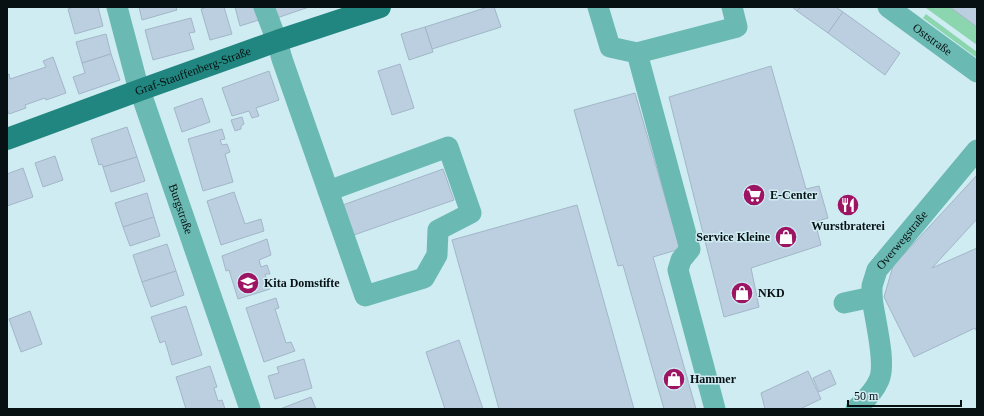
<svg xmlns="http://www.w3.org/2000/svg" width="984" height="416" font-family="Georgia,serif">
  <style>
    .green { fill: #8bd6ae }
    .building { fill: #bbcfe0; stroke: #a2b6c7 }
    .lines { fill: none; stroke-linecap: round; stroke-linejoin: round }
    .minor { stroke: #6ab9b2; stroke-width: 21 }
    .major { stroke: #21867f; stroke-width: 22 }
    .labels { text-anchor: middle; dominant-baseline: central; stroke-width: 3; stroke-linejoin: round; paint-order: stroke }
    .street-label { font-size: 12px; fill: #071114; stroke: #cfecf3 }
    .poi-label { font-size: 12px; font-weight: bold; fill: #071114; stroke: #cfecf3; text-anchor: start }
  </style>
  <rect width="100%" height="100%" fill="#cfecf3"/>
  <g class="green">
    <polygon points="927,7 950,7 977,27 977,45 926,8"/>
    <polygon points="926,14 977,52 977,58 923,18"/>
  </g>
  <g class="building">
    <polygon points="73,7 98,7 103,26 75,34 68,9"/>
    <polygon points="139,7 176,7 177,10 142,20"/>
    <polygon points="207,7 224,7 232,34 210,40 201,9"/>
    <polygon points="235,7 258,7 262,19 240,26"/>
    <polygon points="266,7 309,7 271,20"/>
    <polygon points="488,7 494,7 501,27 432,49 425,27"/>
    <polygon points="792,7 801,7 797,11"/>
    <polygon points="801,7 836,7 843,12 828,33 797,11"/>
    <polygon points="950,7 977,7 977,27"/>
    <polygon points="843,12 900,53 885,75 828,33"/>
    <polygon points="191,18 195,32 189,33 194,49 153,60 145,30"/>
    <polygon points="425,27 433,52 409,60 401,34"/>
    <polygon points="106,34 111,54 82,63 76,42"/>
    <polygon points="111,54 120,80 79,94 73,77 85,73 82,63"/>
    <polygon points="53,57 66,93 46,100 45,98 25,105 26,108 9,114 7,109 7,75 9,74 10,79 46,67 43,61"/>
    <polygon points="400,64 414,108 392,115 378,71"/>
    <polygon points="771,66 806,189 819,186 828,218 815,222 821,245 751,268 759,307 724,317 669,97"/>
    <polygon points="269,71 279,100 256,108 259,116 252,118 249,111 232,116 222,88"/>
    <polygon points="635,93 680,249 653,257 696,409 664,409 623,265 618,266 574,110"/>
    <polygon points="202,98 210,122 182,132 174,108"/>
    <polygon points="242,117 244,124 241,126 241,129 235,131 231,120"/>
    <polygon points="127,127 137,157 103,167 102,164 99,165 91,139"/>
    <polygon points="222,129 225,139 220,140 222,145 227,144 230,152 225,154 233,182 203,191 188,139"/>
    <polygon points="55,156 63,180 43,187 35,163"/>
    <polygon points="137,157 145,181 111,192 103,167"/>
    <polygon points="23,168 33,197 7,206 7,174"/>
    <polygon points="443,169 454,200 351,236 340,206"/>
    <polygon points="977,175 977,219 932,268 977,248 977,332 975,328 914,357 884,297 893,266"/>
    <polygon points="234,192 245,224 261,219 264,231 221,245 207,201"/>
    <polygon points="147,193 154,217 123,227 115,203"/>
    <polygon points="577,205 634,409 499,409 452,240"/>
    <polygon points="154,217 160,236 130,246 123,227"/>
    <polygon points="267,239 271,255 259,260 261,267 267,265 270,274 265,274 270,289 238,299 229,270 226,271 222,256"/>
    <polygon points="167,244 176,271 142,282 133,255"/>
    <polygon points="176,271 184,295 151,307 142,282"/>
    <polygon points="276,298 279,308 275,309 286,343 291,342 295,351 264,362 246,308"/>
    <polygon points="186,306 202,355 172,365 165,341 160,343 151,317"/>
    <polygon points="30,311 42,344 21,352 9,319"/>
    <polygon points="459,340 483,409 445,409 426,352"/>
    <polygon points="304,359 312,388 275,399 268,376 279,373 277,367"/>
    <polygon points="210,366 217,387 214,388 218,401 222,400 225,409 186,409 176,377"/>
    <polygon points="830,370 836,384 819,392 813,378"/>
    <polygon points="808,371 821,399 800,409 765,409 761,393"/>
    <polygon points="311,397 316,409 280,409"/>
  </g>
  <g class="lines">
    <g class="minor">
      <path id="s1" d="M117,7L136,79L250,409"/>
      <polyline points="264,7 277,41 282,59 365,296 424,278 437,255 438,230 471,213 448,147 328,191"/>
      <polyline points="598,7 610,47 637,53 690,249 681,260 678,270 715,409"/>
      <path id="s2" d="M888,7L977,72"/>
      <polyline points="637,53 737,27 732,7"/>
      <polyline points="844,303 872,297"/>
      <path id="s3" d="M856,409C865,400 874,392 879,380C887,363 874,317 872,297V286L877,270L977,150"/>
    </g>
    <path class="major" id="s4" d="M7,139L140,90L277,41L380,7"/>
  </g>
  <defs>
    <g id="supermarket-disc" transform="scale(1.15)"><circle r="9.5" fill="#9d1463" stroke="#cfecf3"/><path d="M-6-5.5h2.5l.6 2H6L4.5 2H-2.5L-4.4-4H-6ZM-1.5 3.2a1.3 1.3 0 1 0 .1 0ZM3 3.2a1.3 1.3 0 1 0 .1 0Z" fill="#fff"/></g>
    <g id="restaurant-disc" transform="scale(1.15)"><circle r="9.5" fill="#9d1463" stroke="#cfecf3"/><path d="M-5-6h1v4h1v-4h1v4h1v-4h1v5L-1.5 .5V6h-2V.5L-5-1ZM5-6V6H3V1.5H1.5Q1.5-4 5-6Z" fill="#fff"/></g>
    <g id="shop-disc" transform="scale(1.15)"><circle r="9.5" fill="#9d1463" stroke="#cfecf3"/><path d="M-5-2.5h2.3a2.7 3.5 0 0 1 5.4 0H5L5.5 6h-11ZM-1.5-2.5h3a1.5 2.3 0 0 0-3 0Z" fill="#fff"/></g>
    <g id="school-disc" transform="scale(1.15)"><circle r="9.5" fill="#9d1463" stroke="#cfecf3"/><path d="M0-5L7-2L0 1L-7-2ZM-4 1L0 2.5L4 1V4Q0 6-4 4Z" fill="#fff"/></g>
  </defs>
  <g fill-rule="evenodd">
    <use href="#supermarket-disc" x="754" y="195"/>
    <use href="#restaurant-disc" x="848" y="205"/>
    <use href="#shop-disc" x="786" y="237"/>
    <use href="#school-disc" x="248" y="283"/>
    <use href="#shop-disc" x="742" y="293"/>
    <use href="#shop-disc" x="674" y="379"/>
  </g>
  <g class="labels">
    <g class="street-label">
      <text stroke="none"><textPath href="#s2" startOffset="55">Oststraße</textPath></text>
      <text stroke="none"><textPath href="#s4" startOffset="198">Graf-Stauffenberg-Straße</textPath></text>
      <text stroke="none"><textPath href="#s1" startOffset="212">Burgstraße</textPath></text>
      <text stroke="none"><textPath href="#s3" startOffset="188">Overwegstraße</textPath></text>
    </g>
    <g class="poi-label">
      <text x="770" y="195">E-Center</text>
      <text x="848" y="226" text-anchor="middle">Wurstbraterei</text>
      <text x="770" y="237" text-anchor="end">Service Kleine</text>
      <text x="264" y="283">Kita Domstifte</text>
      <text x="758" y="293">NKD</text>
      <text x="690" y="379">Hammer</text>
    </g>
  </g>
  <rect width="984" height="416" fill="none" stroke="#071114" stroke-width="16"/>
  <path d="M848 400v6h113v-6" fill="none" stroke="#071114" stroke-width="2"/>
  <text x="854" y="400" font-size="12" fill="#071114" stroke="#cfecf3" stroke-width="3" paint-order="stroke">50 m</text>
</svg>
